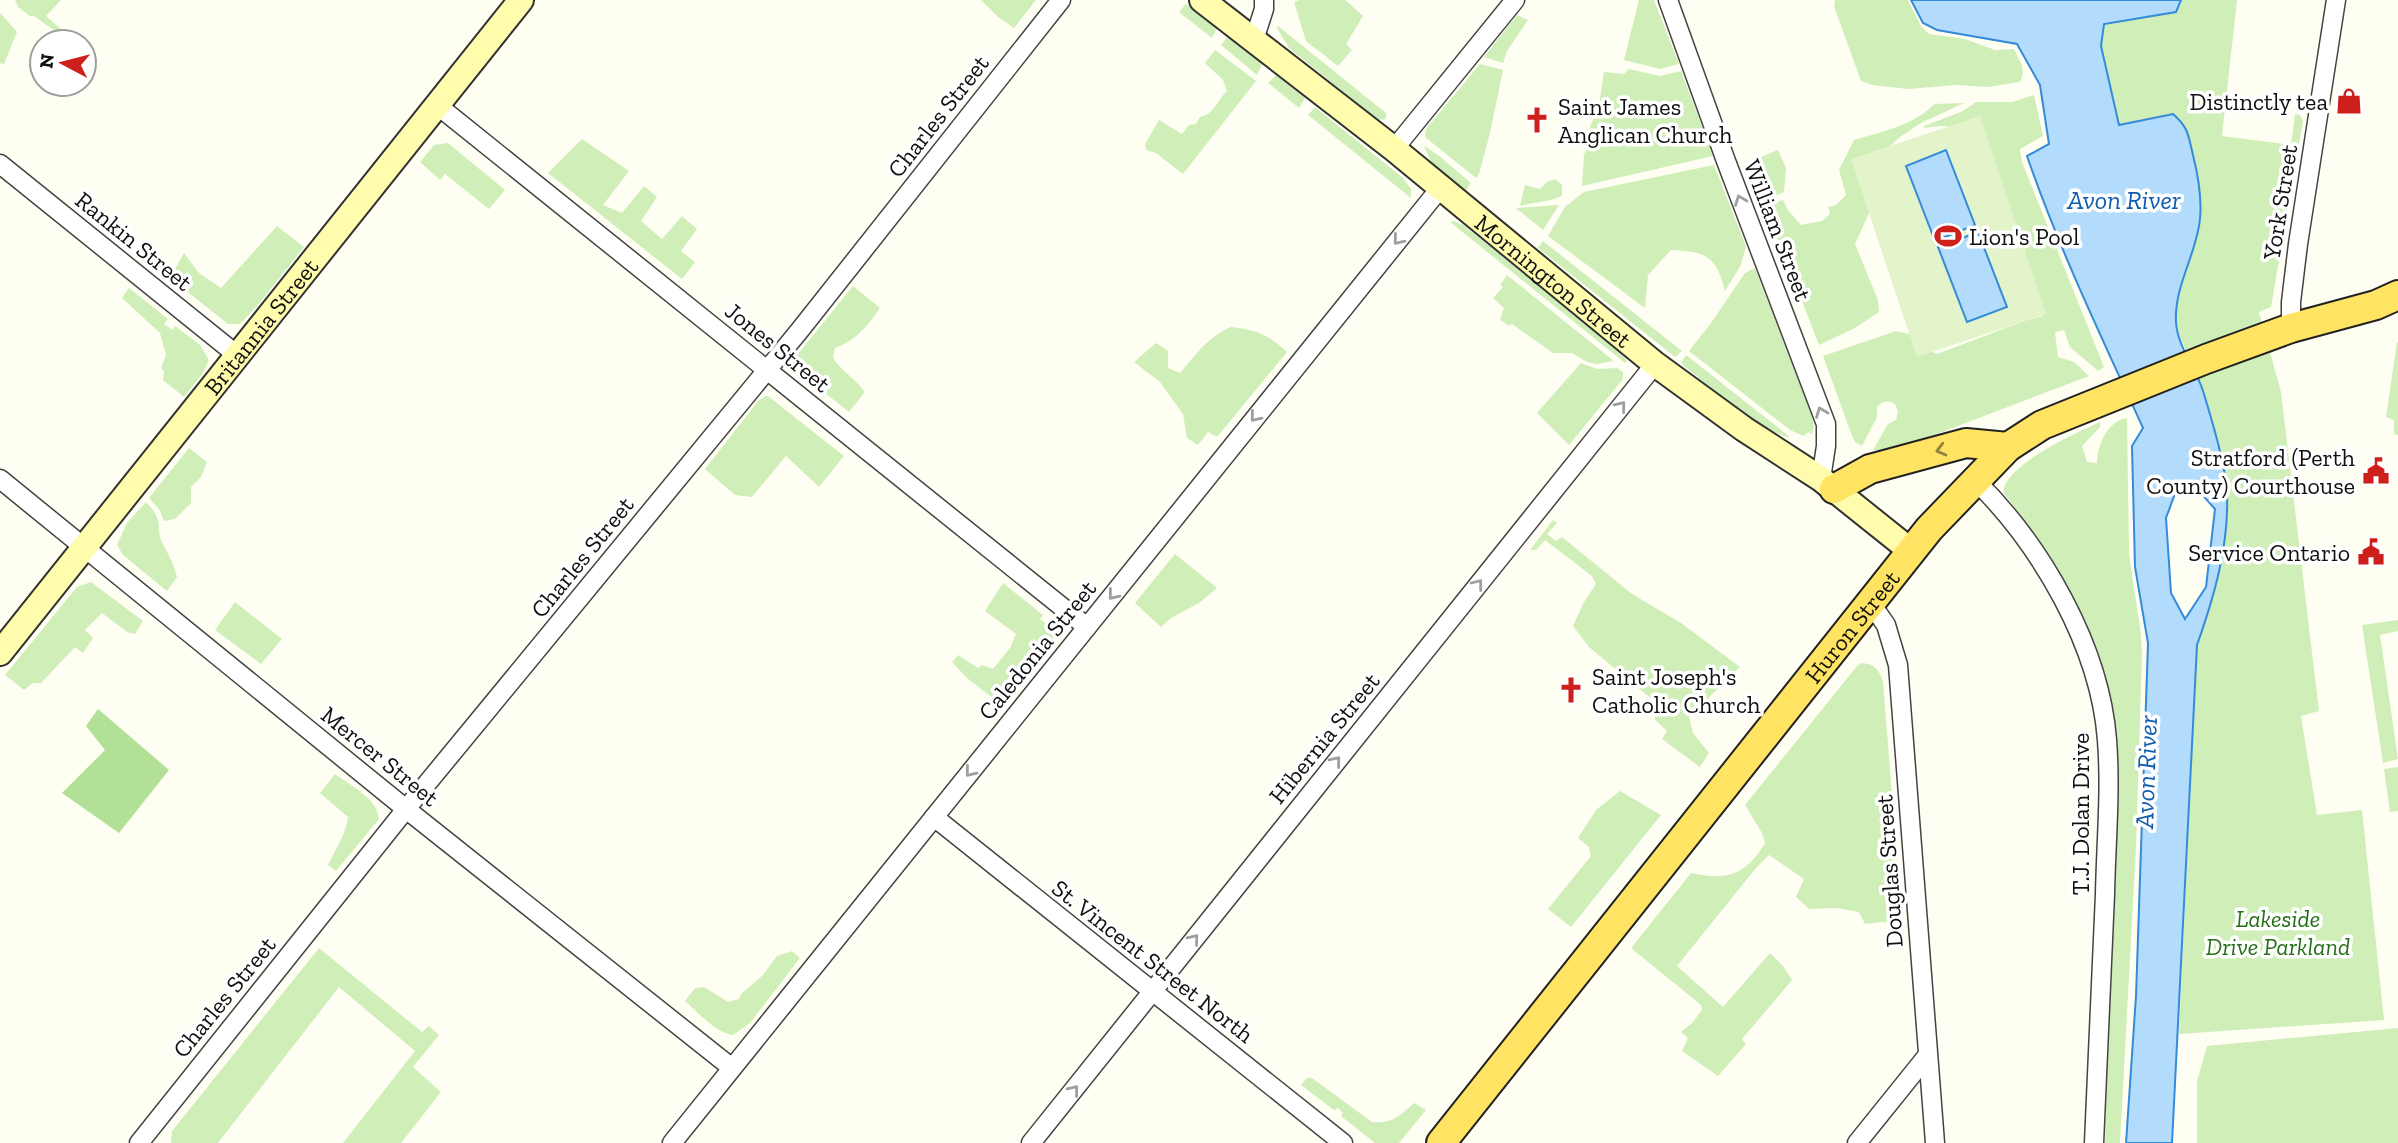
<svg xmlns="http://www.w3.org/2000/svg" width="2398" height="1143" font-family="'Zilla Slab',serif">
  <style>
    .green { fill: #d0eeb8 }
    .forest { fill: #b2e096 }
    .pitch { fill: #e3f4cb }
    .water { fill: #b3dbfb; stroke: #338bd9; stroke-width: 2; fill-rule: evenodd }
    .lines { fill: none; stroke-linecap: round; stroke-linejoin: round }
    .street-casing { stroke: #434343; stroke-width: 21 }
    .secondary-casing { stroke: #323232; stroke-width: 28 }
    .primary-casing { stroke: #212121; stroke-width: 32 }
    .street { stroke: #fff; stroke-width: 18 }
    .secondary { stroke: #fffcae; stroke-width: 24 }
    .primary { stroke: #ffe463; stroke-width: 28 }
    .oneway { stroke: #9f9f9f }
    .oneway2 { stroke: #93853e }
    .labels { text-anchor: middle; dominant-baseline: central; stroke-width: 7; stroke-linejoin: round; paint-order: stroke }
    .poi-label { font-size: 24px; fill: #101010; stroke: #fff; text-anchor: end }
    .street-label { font-size: 24px; fill: #101010; stroke: #fff }
    .park-label { font-size: 24px; font-style: italic; fill: #256f19; stroke: #fff }
    .water-label { font-size: 26px; font-style: italic; fill: #0d5cae; stroke: #fff }
  </style>
  <rect width="100%" height="100%" fill="#fffef3"/>
  <g class="green">
    <polygon points="15,0 61,0 46,16 62,30 55,31 34,16 30,16 18,7"/>
    <polygon points="981,0 1036,0 1014,28 998,17"/>
    <polygon points="1299,0 1345,0 1363,16 1346,44 1352,50 1338,66 1306,41 1294,2"/>
    <polygon points="1639,0 1654,0 1679,64 1660,69 1624,60"/>
    <path d="M1835,0H1908L1921,26L1929,34L1965,39L1995,50L2014,49C2020,61 2027,69 2020,82L1988,87L1956,85L1908,89L1872,85L1861,81L1834,6Z"/>
    <polygon points="2181,0 2237,0 2222,136 2291,145 2295,114 2300,115 2303,121 2271,307 2259,312 2281,392 2319,711 2301,716 2317,815 2362,810 2384,1020 2179,1034 2197,645 2211,605 2220,561 2226,527 2227,493 2225,477 2203,389 2177,331 2175,309 2200,220 2173,114 2119,125 2101,46 2104,24 2175,12"/>
    <polygon points="1186,4 1217,28 1212,38 1179,12"/>
    <polygon points="0,13 17,32 4,64 0,63"/>
    <polygon points="1517,15 1528,20 1507,51 1503,63 1484,57"/>
    <polygon points="1278,26 1386,113 1386,119 1378,120 1289,48 1277,28"/>
    <polygon points="1228,36 1262,64 1257,75 1221,45"/>
    <path d="M1215,50L1256,81L1183,174L1156,153L1146,150L1145,144L1159,120L1182,134L1189,125L1196,124L1200,117C1215,114 1217,100 1227,91L1223,80L1205,63Z"/>
    <polygon points="1480,64 1503,70 1490,133 1479,174 1476,178 1425,137 1426,129"/>
    <polygon points="1629,69 1660,76 1681,71 1713,156 1582,186 1584,154 1590,146 1590,127 1599,105 1604,72 1624,74"/>
    <polygon points="1276,75 1305,98 1299,108 1268,83"/>
    <path d="M2034,95L2043,136L2020,149L2022,162L2104,367L2098,371L2070,347L2064,330L2055,332L2058,357L2074,362L2089,376L1921,440L1886,450H1873L1888,424L1896,420L1898,412L1895,404C1887,400 1883,401 1877,407V417L1862,446L1855,442L1851,433L1823,356L1896,331L1909,334L1920,346L1937,354L2027,320L2043,316L2004,212L1956,127L1941,126L1924,128V126L1963,111L1976,102H2012Z"/>
    <path d="M1964,103L1921,123L1900,137L1888,148L1875,200L1855,244L1878,300L1879,312L1855,328L1819,345L1768,214V205L1783,200L1788,210L1801,225L1822,221L1830,214L1828,207L1836,205L1846,195L1839,170L1854,140C1881,132 1915,125 1934,104Z"/>
    <polygon points="1315,107 1403,178 1411,189 1411,198 1308,115"/>
    <polygon points="582,139 629,171 603,205 622,213 644,186 657,197 641,221 662,239 682,216 697,229 681,251 695,262 682,279 548,173"/>
    <polygon points="448,143 505,190 489,209 445,174 440,180 420,162 434,145"/>
    <polygon points="1424,146 1438,155 1471,183 1465,192 1431,162"/>
    <polygon points="1778,150 1786,168 1784,192 1763,201 1749,166 1756,159"/>
    <path d="M1714,165L1746,246L1741,265L1725,291C1716,255 1706,252 1671,250L1648,275L1645,308L1548,236L1565,207L1584,192Z"/>
    <path d="M1555,179L1562,185V196C1550,202 1533,202 1520,206L1525,185L1540,189L1547,182Z"/>
    <polygon points="1559,205 1543,230 1516,208"/>
    <polygon points="1454,221 1463,225 1618,349 1627,361 1625,363 1450,222"/>
    <polygon points="277,226 304,247 258,305 240,324 228,324 170,278 184,253 199,273 221,288"/>
    <polygon points="1543,241 1682,351 1675,357 1538,248"/>
    <polygon points="1755,268 1812,416 1814,427 1812,434 1808,432 1804,436 1790,430 1689,351 1711,323 1745,273"/>
    <polygon points="1507,275 1614,361 1596,364 1587,362 1572,353 1553,353 1512,324 1509,326 1500,320 1504,308 1493,298 1503,287 1500,285"/>
    <path d="M853,286L880,308C867,326 857,340 835,348L833,358C841,371 856,379 865,392L849,412L800,373L799,366L793,360Z"/>
    <polygon points="129,288 168,319 164,324 173,330 175,326 200,345 209,360 203,373 184,397 163,380 164,371 161,368 166,355 160,333 122,298"/>
    <path d="M1231,327C1257,330 1267,334 1287,352L1217,437L1208,432L1198,445L1187,438L1183,414L1160,382L1134,362L1156,343L1168,351V368L1180,373C1196,354 1208,337 1231,327Z"/>
    <polygon points="2397,342 2398,342 2398,435 2394,434 2394,420 2386,417"/>
    <path d="M1686,355L1790,437C1764,435 1707,384 1684,366L1681,363Z"/>
    <polygon points="1581,363 1597,369 1617,368 1623,372 1623,379 1569,445 1537,413"/>
    <polygon points="766,396 768,396 844,456 819,487 786,456 752,497 735,495 705,469 759,400"/>
    <path d="M2127,418L2129,554L2141,634L2142,655L2136,847L2120,1143H2105C2108,1033 2112,924 2112,814C2111,773 2117,727 2107,687C2090,618 2047,548 2003,492C2006,464 2076,433 2100,422V427L2082,446L2087,462L2097,463C2097,446 2107,421 2127,418Z"/>
    <polygon points="189,448 207,462 201,477 191,487 191,503 175,519 164,521 159,509 149,498"/>
    <path d="M146,502C166,523 154,525 163,544C169,556 174,564 177,577L167,591L123,555L117,545L127,523Z"/>
    <polygon points="1553,520 1557,523 1547,534 1556,541 1562,537 1632,594 1681,623 1740,667 1689,717 1693,733 1709,753 1700,767 1662,739 1667,731 1655,720 1654,701 1589,647 1573,626 1584,602 1596,584 1592,576 1545,540 1536,550 1530,550"/>
    <polygon points="1175,554 1217,588 1199,603 1171,618 1161,627 1135,603"/>
    <polygon points="91,582 143,621 135,634 127,632 102,613 85,630 93,638 83,653 75,647 41,683 33,683 24,690 5,675 77,587"/>
    <path d="M1003,583L1043,615L1040,619L1047,624L1050,619C1056,628 1059,634 1053,644L1003,706L967,678L952,662L958,655L978,668L982,665L993,669L1010,648L1016,634L985,611Z"/>
    <polygon points="235,602 282,639 261,664 215,630"/>
    <polygon points="2398,620 2398,631 2380,635 2398,759 2383,763 2362,625"/>
    <path d="M1862,663C1875,664 1880,671 1883,682L1902,920L1865,924L1859,912L1836,908L1809,909L1796,897L1804,879L1769,855L1756,868L1677,966L1723,1007L1770,953L1783,966L1792,980L1742,1039L1746,1044L1718,1076L1682,1051L1688,1038L1681,1032L1692,1023L1702,1010L1701,1005L1631,948L1691,873C1727,881 1746,875 1765,843L1762,833L1745,805L1857,666Z"/>
    <polygon points="2398,767 2398,811 2390,812 2384,769"/>
    <path d="M335,774C350,785 378,799 379,819L336,871L328,865C335,850 347,832 348,817L320,793Z"/>
    <polygon points="1620,791 1661,815 1571,927 1548,909 1591,856 1589,847 1578,838 1596,810"/>
    <polygon points="319,948 422,1032 429,1026 439,1035 413,1067 441,1092 401,1143 343,1143 415,1051 339,987 218,1143 171,1143 172,1131"/>
    <path d="M792,951L800,958L750,1023L733,1035C715,1033 698,1012 685,1001L695,988L704,987L728,1002L739,999L742,993L763,975L777,956Z"/>
    <polygon points="2398,1028 2398,1143 2197,1143 2197,1081 2207,1046"/>
    <path d="M1307,1078H1312L1372,1122C1392,1124 1400,1116 1414,1103L1426,1110L1399,1143H1375L1341,1116L1343,1113L1338,1108L1334,1110L1301,1085Z"/>
  </g>
  <polygon class="forest" points="98,709 169,770 119,833 62,793 105,750 86,726"/>
  <polygon class="pitch" points="1980,116 2046,314 1917,357 1851,159"/>
  <g class="water">
    <path d="M1911,0H2181L2176,12L2104,24L2101,46L2119,125L2173,114C2189,128 2188,135 2193,155C2198,175 2202,198 2200,219C2197,253 2174,286 2176,322C2177,346 2196,368 2203,391C2211,417 2227,468 2227,494C2229,546 2214,597 2197,645L2172,1143H2126L2136,996L2148,643L2135,567L2132,446L2143,428C2102,338 2059,249 2027,156L2049,144L2040,85L2017,44L1937,30L1923,23ZM2176,491L2200,492L2215,509L2206,587L2185,619L2171,593L2166,518Z"/>
    <polygon points="1946,150 1975,225 1935,241 1906,166"/>
    <polygon points="1978,232 2007,307 1967,322 1938,247"/>
  </g>
  <g class="lines">
    <g class="street-casing">
      <g id="street">
        <polyline points="1668,0 1726,161 1826,424 1826,446 1821,479"/>
        <polyline points="1254,40 1264,9 1264,0"/>
        <polyline points="437,105 1087,627"/>
        <polyline points="1394,149 1515,0"/>
        <polyline points="0,164 237,355"/>
        <polyline points="2291,328 2291,302 2298,244 2336,0"/>
        <polyline points="0,479 406,809 732,1068"/>
        <path d="M1975,480C2041,545 2100,646 2107,740C2111,791 2106,843 2105,894C2102,977 2098,1060 2094,1143"/>
        <polyline points="1870,602 1886,625 1898,665 1935,1143"/>
        <polyline points="934,817 1343,1143"/>
        <polyline points="139,1143 406,809 800,330 1061,0"/>
        <polyline points="672,1143 1441,187"/>
        <polyline points="1031,1143 1655,364"/>
        <polyline points="1857,1143 1927,1056"/>
      </g>
    </g>
    <g class="secondary-casing">
      <g id="secondary">
        <path id="s1" d="M1202,0L1394,149L1655,364L1744,429L1821,479L1911,551"/>
        <path id="s2" d="M0,653L521,0"/>
      </g>
    </g>
    <g class="primary-casing">
      <g id="primary">
        <polyline points="1834,489 1870,469 1966,443 2008,447"/>
        <path id="s3" d="M1441,1143L1929,529L2008,447L2042,425L2206,359L2291,328L2376,305L2398,295"/>
      </g>
    </g>
    <use href="#street" class="street"/>
    <use href="#secondary" class="secondary"/>
    <use href="#primary" class="primary"/>
  </g>
  <defs><path id="oneway-chevron" d="M-2-3.5L2.5 0L-2 3.5" fill="none" stroke-width="1.6" stroke-linecap="round" stroke-linejoin="round" transform="scale(1.75)"/></defs>
  <g class="oneway">
    <use href="#oneway-chevron" transform="translate(1740 200) rotate(-111)"/>
    <use href="#oneway-chevron" transform="translate(1398 240) rotate(129)"/>
    <use href="#oneway-chevron" transform="translate(1621 406) rotate(-51)"/>
    <use href="#oneway-chevron" transform="translate(1821 412) rotate(-111)"/>
    <use href="#oneway-chevron" transform="translate(1255 417) rotate(129)"/>
    <use href="#oneway-chevron" transform="translate(1478 584) rotate(-52)"/>
    <use href="#oneway-chevron" transform="translate(1113 595) rotate(129)"/>
    <use href="#oneway-chevron" transform="translate(1336 761) rotate(-51)"/>
    <use href="#oneway-chevron" transform="translate(970 772) rotate(129)"/>
    <use href="#oneway-chevron" transform="translate(1194 939) rotate(-51)"/>
    <use href="#oneway-chevron" transform="translate(1074 1090) rotate(-51)"/>
  </g>
  <use class="oneway2" href="#oneway-chevron" transform="translate(1941 450) rotate(165)"/>
  <defs>
    <g id="shop-bare" transform="scale(2.1)"><path d="M-5-2.5h2.3a2.7 3.5 0 0 1 5.4 0H5L5.5 6h-11ZM-1.5-2.5h3a1.5 2.3 0 0 0-3 0Z" fill="#cd1f1b" stroke="#fff" stroke-width="2.5" paint-order="stroke"/></g>
    <g id="church-bare" transform="scale(2.1)"><path d="M-1.2-6h2.4v3.5h3.3v2.4h-3.3V6h-2.4V-.1h-3.3v-2.4h3.3Z" fill="#cd1f1b" stroke="#fff" stroke-width="2.5" paint-order="stroke"/></g>
    <g id="stadium-bare" transform="scale(2.1)"><path d="M0-5a6.5 5 0 1 0 0 10a6.5 5 0 1 0 0-10ZM-3.5-1.8h7v3.6h-7Z" fill="#cd1f1b" stroke="#fff" stroke-width="2.5" paint-order="stroke"/></g>
    <g id="civic-bare" transform="scale(2.1)"><path d="M-.6-6.5H3V-4.5H.6V-3L4-1V1h2V6H-6V1h2V-1L-.6-3ZM-1.2 2.5V6h2.4V2.5Z" fill="#cd1f1b" stroke="#fff" stroke-width="2.5" paint-order="stroke"/></g>
  </defs>
  <g fill-rule="evenodd">
    <use href="#shop-bare" x="2349" y="101"/>
    <use href="#church-bare" x="1537" y="120"/>
    <use href="#stadium-bare" x="1948" y="236"/>
    <use href="#civic-bare" x="2376" y="471"/>
    <use href="#civic-bare" x="2371" y="552"/>
    <use href="#church-bare" x="1571" y="690"/>
  </g>
  <g class="labels">
    <g class="poi-label">
      <text x="2328" y="101">Distinctly tea</text>
      <text x="1558" y="106" text-anchor="start">Saint James<tspan x="1558" dy="28">Anglican Church</tspan></text>
      <text x="1969" y="236" text-anchor="start">Lion's Pool</text>
      <text x="2355" y="457">Stratford (Perth<tspan x="2355" dy="28">County) Courthouse</tspan></text>
      <text x="2350" y="552">Service Ontario</text>
      <text x="1592" y="676" text-anchor="start">Saint Joseph's<tspan x="1592" dy="28">Catholic Church</tspan></text>
    </g>
    <g class="street-label">
      <text transform="translate(938 116) rotate(-52)">Charles Street</text>
      <text transform="translate(2280 202) rotate(-81)">York Street</text>
      <text transform="translate(1778 230) rotate(69)">William Street</text>
      <text transform="translate(134 241) rotate(39)">Rankin Street</text>
      <text stroke="none"><textPath href="#s1" startOffset="450">Mornington Street</textPath></text>
      <text stroke="none"><textPath href="#s2" startOffset="418">Britannia Street</textPath></text>
      <text transform="translate(778 347) rotate(39)">Jones Street</text>
      <text transform="translate(582 557) rotate(-51)">Charles Street</text>
      <text stroke="none"><textPath href="#s3" startOffset="660">Huron Street</textPath></text>
      <text transform="translate(1037 650) rotate(-51)">Caledonia Street</text>
      <text transform="translate(1324 738) rotate(-51)">Hibernia Street</text>
      <text transform="translate(380 756) rotate(39)">Mercer Street</text>
      <text transform="translate(2080 814) rotate(-90)">T.J. Dolan Drive</text>
      <text transform="translate(1889 871) rotate(-94)">Douglas Street</text>
      <text transform="translate(1153 961) rotate(38)">St. Vincent Street North</text>
      <text transform="translate(224 997) rotate(-51)">Charles Street</text>
    </g>
    <g class="park-label">
      <text x="2278" y="918">Lakeside<tspan x="2278" dy="28">Drive Parkland</tspan></text>
    </g>
    <g class="water-label">
      <text x="2124" y="200">Avon River</text>
      <text transform="translate(2146 772) rotate(-88)">Avon River</text>
    </g>
  </g>
  <g transform="translate(63 63) rotate(277)"><circle r="33" fill="#ffffff" stroke="#9f9f9f" stroke-width="2"/>
  <path d="M0-5L12 26L0 18L-12 26Z" fill="#cd1f1b"/>
  <text y="-10" font-size="19" font-weight="bold" text-anchor="middle" fill="#101010">N</text>
  </g>
</svg>
